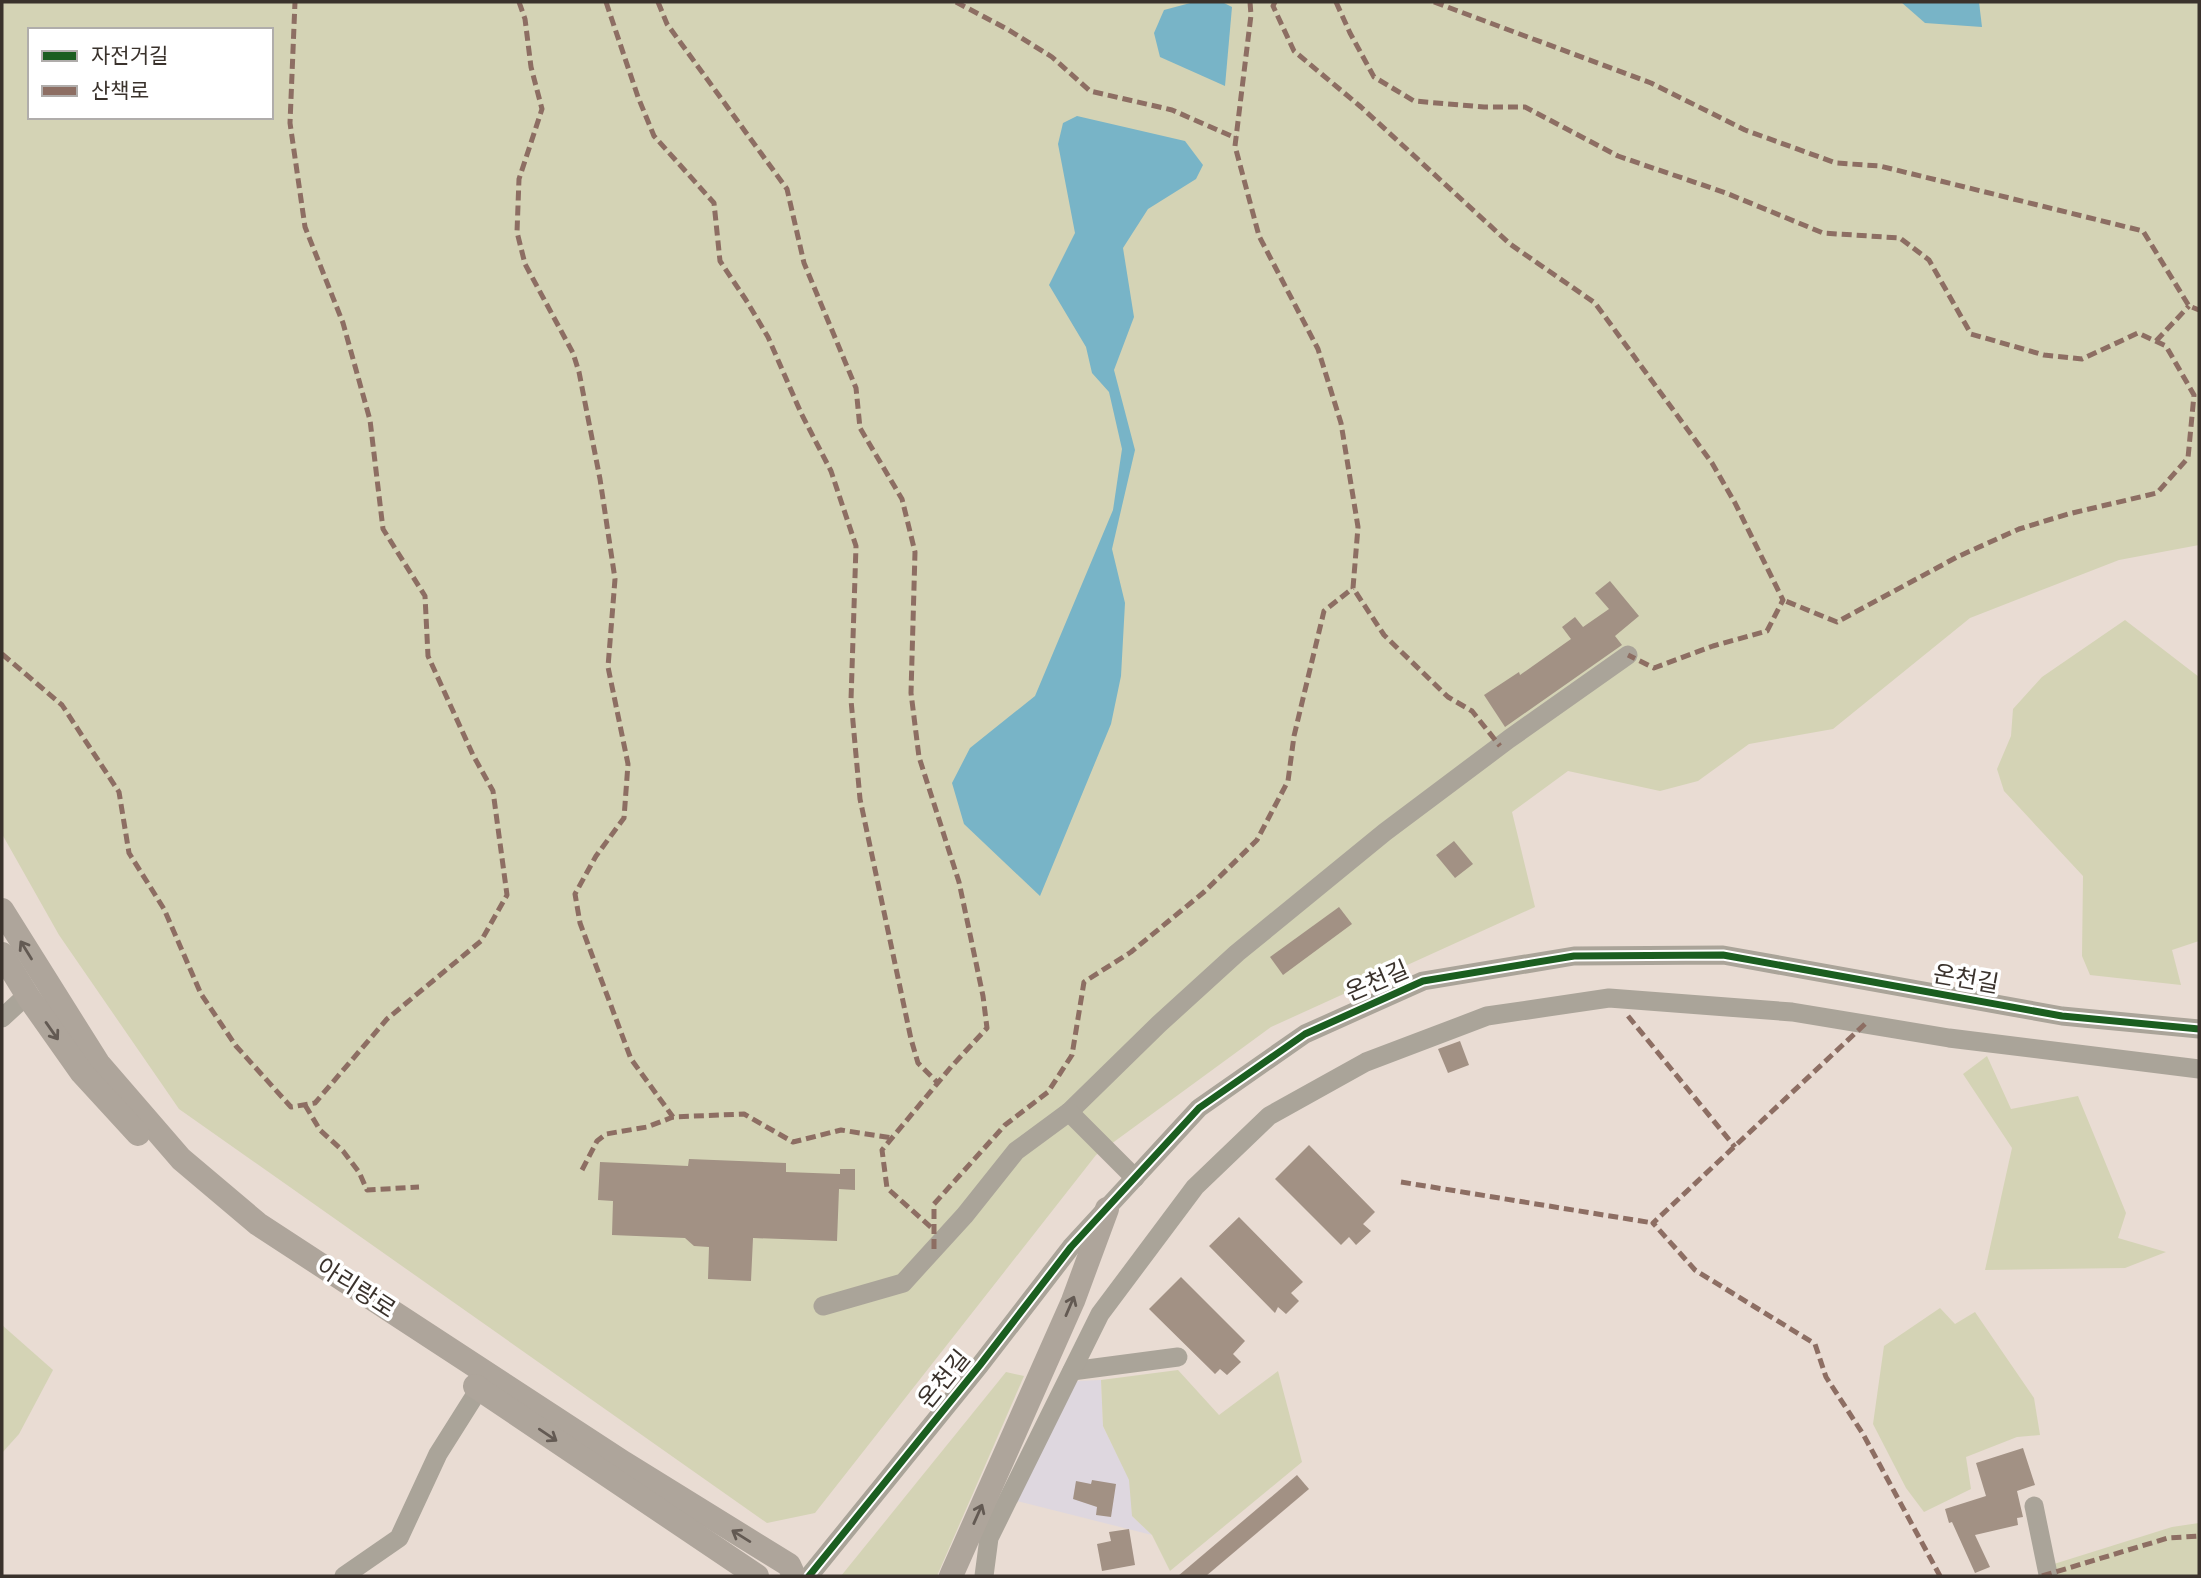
<svg xmlns="http://www.w3.org/2000/svg" width="2201" height="1578" font-family="Karla,'Noto Sans KR',sans-serif">
  <style>
    .commercial { fill: #ded7df }
    .green { fill: #d4d3b5; fill-rule: evenodd }
    .water { fill: #78b4c7 }
    .building { fill: #a29184 }
    .lines { fill: none; stroke-linecap: round; stroke-linejoin: round }
    .minor { stroke: #aaa499; stroke-width: 19 }
    .major { stroke: #aea59b; stroke-width: 24 }
    .quiet { stroke: #8d6e63; stroke-width: 5; stroke-dasharray: 10 5; stroke-linecap: butt }
    .cycleway-casing { stroke: #fff; stroke-width: 11 }
    .cycleway { stroke: #1b5e20; stroke-width: 7 }
    .oneway { stroke: #635a53 }
    .labels { text-anchor: middle; dominant-baseline: central; stroke-width: 7; stroke-linejoin: round; paint-order: stroke }
    .street-label { font-size: 24px; fill: #3a322c; stroke: #fff }
  </style>
  <rect width="100%" height="100%" fill="#e9dcd3"/>
  <polygon class="commercial" points="1101,1380 1103,1426 1130,1480 1132,1516 1152,1535 1017,1501 1076,1381"/>
  <g class="green">
    <path d="M2,2H2199V545L2119,560L1970,618L1833,729L1749,744L1698,781L1660,791L1568,771L1512,812L1535,907L1271,1027L1096,1155L815,1513L767,1523L179,1109L59,935L2,834ZM30,30H271V117H30Z"/>
    <polygon points="2125,620 2199,677 2199,941 2172,950 2181,985 2090,975 2082,956 2083,876 2004,791 1997,769 2011,736 2013,709 2042,677"/>
    <polygon points="1987,1056 2011,1109 2078,1096 2126,1213 2118,1238 2166,1252 2125,1268 1985,1270 2012,1148 1963,1074"/>
    <polygon points="1940,1308 1955,1324 1975,1312 2034,1398 2040,1435 2017,1437 1966,1457 1971,1489 1924,1512 1906,1488 1873,1424 1884,1346"/>
    <polygon points="2,1325 53,1370 19,1434 2,1453"/>
    <polygon points="1178,1370 1219,1415 1278,1371 1302,1462 1170,1571 1152,1535 1132,1516 1129,1480 1103,1426 1101,1380"/>
    <polygon points="1006,1372 1024,1376 937,1576 841,1576"/>
    <polygon points="2199,1523 2199,1576 2040,1576 2038,1569 2172,1527"/>
  </g>
  <g class="water">
    <polygon points="1194,2 1222,2 1232,7 1225,86 1160,57 1154,33 1164,10"/>
    <polygon points="1901,2 1979,2 1982,27 1925,23"/>
    <polygon points="1077,116 1185,141 1203,165 1196,179 1148,209 1123,248 1134,317 1114,370 1135,450 1112,549 1125,603 1121,676 1111,724 1040,896 964,824 952,783 970,748 1035,696 1113,510 1122,449 1109,392 1092,373 1086,347 1049,285 1075,233 1058,144 1063,123"/>
  </g>
  <g class="building">
    <polygon points="1610,581 1639,616 1615,636 1622,645 1505,727 1484,695 1519,672 1520,675 1571,639 1562,627 1575,617 1583,627 1609,609 1595,593"/>
    <polygon points="1454,841 1473,864 1455,878 1436,855"/>
    <polygon points="1339,907 1352,924 1283,975 1270,957"/>
    <polygon points="1460,1041 1469,1065 1448,1073 1438,1049"/>
    <polygon points="1309,1145 1375,1212 1363,1224 1371,1231 1356,1245 1349,1237 1341,1245 1275,1179"/>
    <polygon points="689,1159 786,1163 786,1172 840,1174 840,1169 855,1169 855,1190 839,1189 837,1241 753,1238 751,1281 708,1279 709,1247 694,1246 685,1238 612,1235 613,1201 598,1200 600,1162 688,1166"/>
    <polygon points="1239,1217 1303,1282 1291,1293 1299,1301 1286,1314 1278,1307 1275,1313 1209,1246"/>
    <polygon points="1181,1277 1245,1341 1233,1354 1241,1362 1227,1375 1220,1369 1215,1374 1149,1309"/>
    <polygon points="2023,1448 2035,1485 2017,1491 2023,1517 2017,1518 2018,1525 1975,1535 1990,1567 1975,1573 1952,1522 1949,1523 1945,1509 1986,1496 1976,1463"/>
    <polygon points="1297,1475 1309,1489 1206,1576 1178,1576"/>
    <polygon points="1092,1480 1116,1484 1111,1517 1096,1515 1097,1507 1073,1499 1076,1481 1091,1484"/>
    <polygon points="1129,1529 1135,1565 1102,1571 1097,1544 1111,1541 1109,1532"/>
  </g>
  <g class="lines">
    <g class="minor">
      <polyline points="2,1018 27,995"/>
      <polyline points="1069,1112 1159,1024 1237,953 1385,832 1509,739 1628,655"/>
      <polyline points="823,1306 903,1283 965,1215 1016,1151 1069,1112 1135,1178"/>
      <polyline points="1072,1371 1178,1357"/>
      <polyline points="2034,1506 2048,1574"/>
      <polyline points="344,1576 399,1538 438,1454 479,1389"/>
      <polyline points="809,1576 980,1365 1071,1247 1199,1108 1305,1034 1423,981 1574,956 1723,955 2062,1016 2199,1029"/>
      <polyline points="984,1576 989,1538 1100,1314 1195,1187 1269,1116 1366,1062 1487,1016 1609,998 1792,1012 1949,1038 2199,1069"/>
    </g>
    <g class="major">
      <polyline points="2,910 98,1063 181,1159 258,1224 624,1463 789,1565 794,1576"/>
      <polyline points="2,954 29,998 82,1073 138,1134"/>
      <polyline points="475,1386 757,1576"/>
      <polyline points="951,1576 1073,1301 1107,1209"/>
    </g>
    <g class="quiet">
      <polyline points="519,2 525,19 531,67 542,109 519,179 517,232 525,264 573,353 579,372 600,479 615,579 608,667 628,764 624,818 596,856 575,894 580,923 631,1059 673,1117 744,1114 793,1142 841,1130 892,1138"/>
      <polyline points="606,2 638,97 654,136 714,203 720,261 746,300 768,337 801,413 831,471 856,546 851,700 860,799 911,1039 918,1063 938,1083"/>
      <polyline points="658,2 667,24 787,189 804,263 856,388 860,428 902,499 915,552 911,693 919,757 959,882 983,996 987,1028 951,1067 882,1150 887,1188 934,1230"/>
      <polyline points="956,2 1007,29 1052,57 1090,91 1172,110 1236,138"/>
      <polyline points="1250,2 1251,15 1235,146 1259,236 1318,349 1341,423 1358,527 1353,588 1384,635 1448,697 1472,711 1500,746"/>
      <polyline points="1275,2 1273,6 1294,51 1361,107 1510,244 1595,303 1712,463 1735,503 1783,600 1767,631 1713,646 1654,668 1628,655"/>
      <polyline points="1336,2 1350,33 1374,77 1414,101 1484,107 1525,107 1618,156 1726,193 1823,233 1900,238 1929,260 1971,334 2044,355 2082,359 2138,333 2166,346 2194,395 2188,458 2157,493 2068,514 2019,529 1957,557 1837,622 1783,600"/>
      <polyline points="1434,2 1651,83 1745,130 1836,163 1880,166 2143,231 2189,306 2199,310"/>
      <polyline points="2156,341 2189,306"/>
      <polyline points="2,654 62,705 119,792 129,853 164,909 201,994 236,1046 291,1107 315,1103 387,1019 481,941 507,895 493,791 473,755 428,656 425,596 383,529 370,420 343,323 305,227 290,123 295,2"/>
      <polyline points="1628,1016 1735,1147"/>
      <polyline points="1865,1024 1653,1223 1695,1270 1815,1344 1826,1377 1863,1434 1940,1576"/>
      <polyline points="305,1105 320,1130 343,1151 359,1172 367,1190 419,1187"/>
      <polyline points="582,1170 597,1141 606,1134 647,1127 673,1117"/>
      <polyline points="1401,1182 1653,1223"/>
      <polyline points="934,1249 934,1204 1005,1125 1048,1092 1072,1055 1084,982 1131,952 1204,892 1257,840 1288,781 1294,736 1324,611 1353,588"/>
      <polyline points="2042,1576 2168,1538 2199,1536"/>
    </g>
    <g class="cycleway-casing">
      <polyline id="cycleway" points="809,1576 980,1365 1071,1247 1199,1108 1305,1034 1423,981 1574,956 1723,955 2062,1016 2199,1029"/>
    </g>
    <use href="#cycleway" class="cycleway"/>
  </g>
  <defs><path id="oneway-shaft" d="M-6 0H5M1.5-3L5.5 0L1.5 3" fill="none" stroke-width="1.6" stroke-linecap="round" stroke-linejoin="round" transform="scale(1.75)"/></defs>
  <g class="oneway">
    <use href="#oneway-shaft" transform="translate(26 950) rotate(-122)"/>
    <use href="#oneway-shaft" transform="translate(52 1031) rotate(55)"/>
    <use href="#oneway-shaft" transform="translate(1070 1306) rotate(-67)"/>
    <use href="#oneway-shaft" transform="translate(548 1435) rotate(34)"/>
    <use href="#oneway-shaft" transform="translate(978 1514) rotate(-66)"/>
    <use href="#oneway-shaft" transform="translate(741 1536) rotate(-148)"/>
  </g>
  <g class="labels">
    <g class="street-label">
      <text transform="translate(1966 979) rotate(10)">온천길</text>
      <text transform="translate(1377 981) rotate(-23)">온천길</text>
      <text transform="translate(356 1288) rotate(33)">아리랑로</text>
      <text transform="translate(944 1379) rotate(-51)">온천길</text>
    </g>
  </g>
  <rect width="2201" height="1578" fill="none" stroke="#3a322c" stroke-width="7"/>
  <rect x="28" y="28" width="245" height="91" fill="#ffffff" stroke="#b0adab" stroke-width="2"/>
  <rect x="42" y="51" width="35" height="10" fill="#1b5e20" stroke="#b0adab" stroke-width="2"/>
  <text x="91" y="63" font-size="21" fill="#3a322c">자전거길</text>
  <rect x="42" y="86" width="35" height="10" fill="#8d6e63" stroke="#b0adab" stroke-width="2"/>
  <text x="91" y="98" font-size="21" fill="#3a322c">산책로</text>
</svg>
